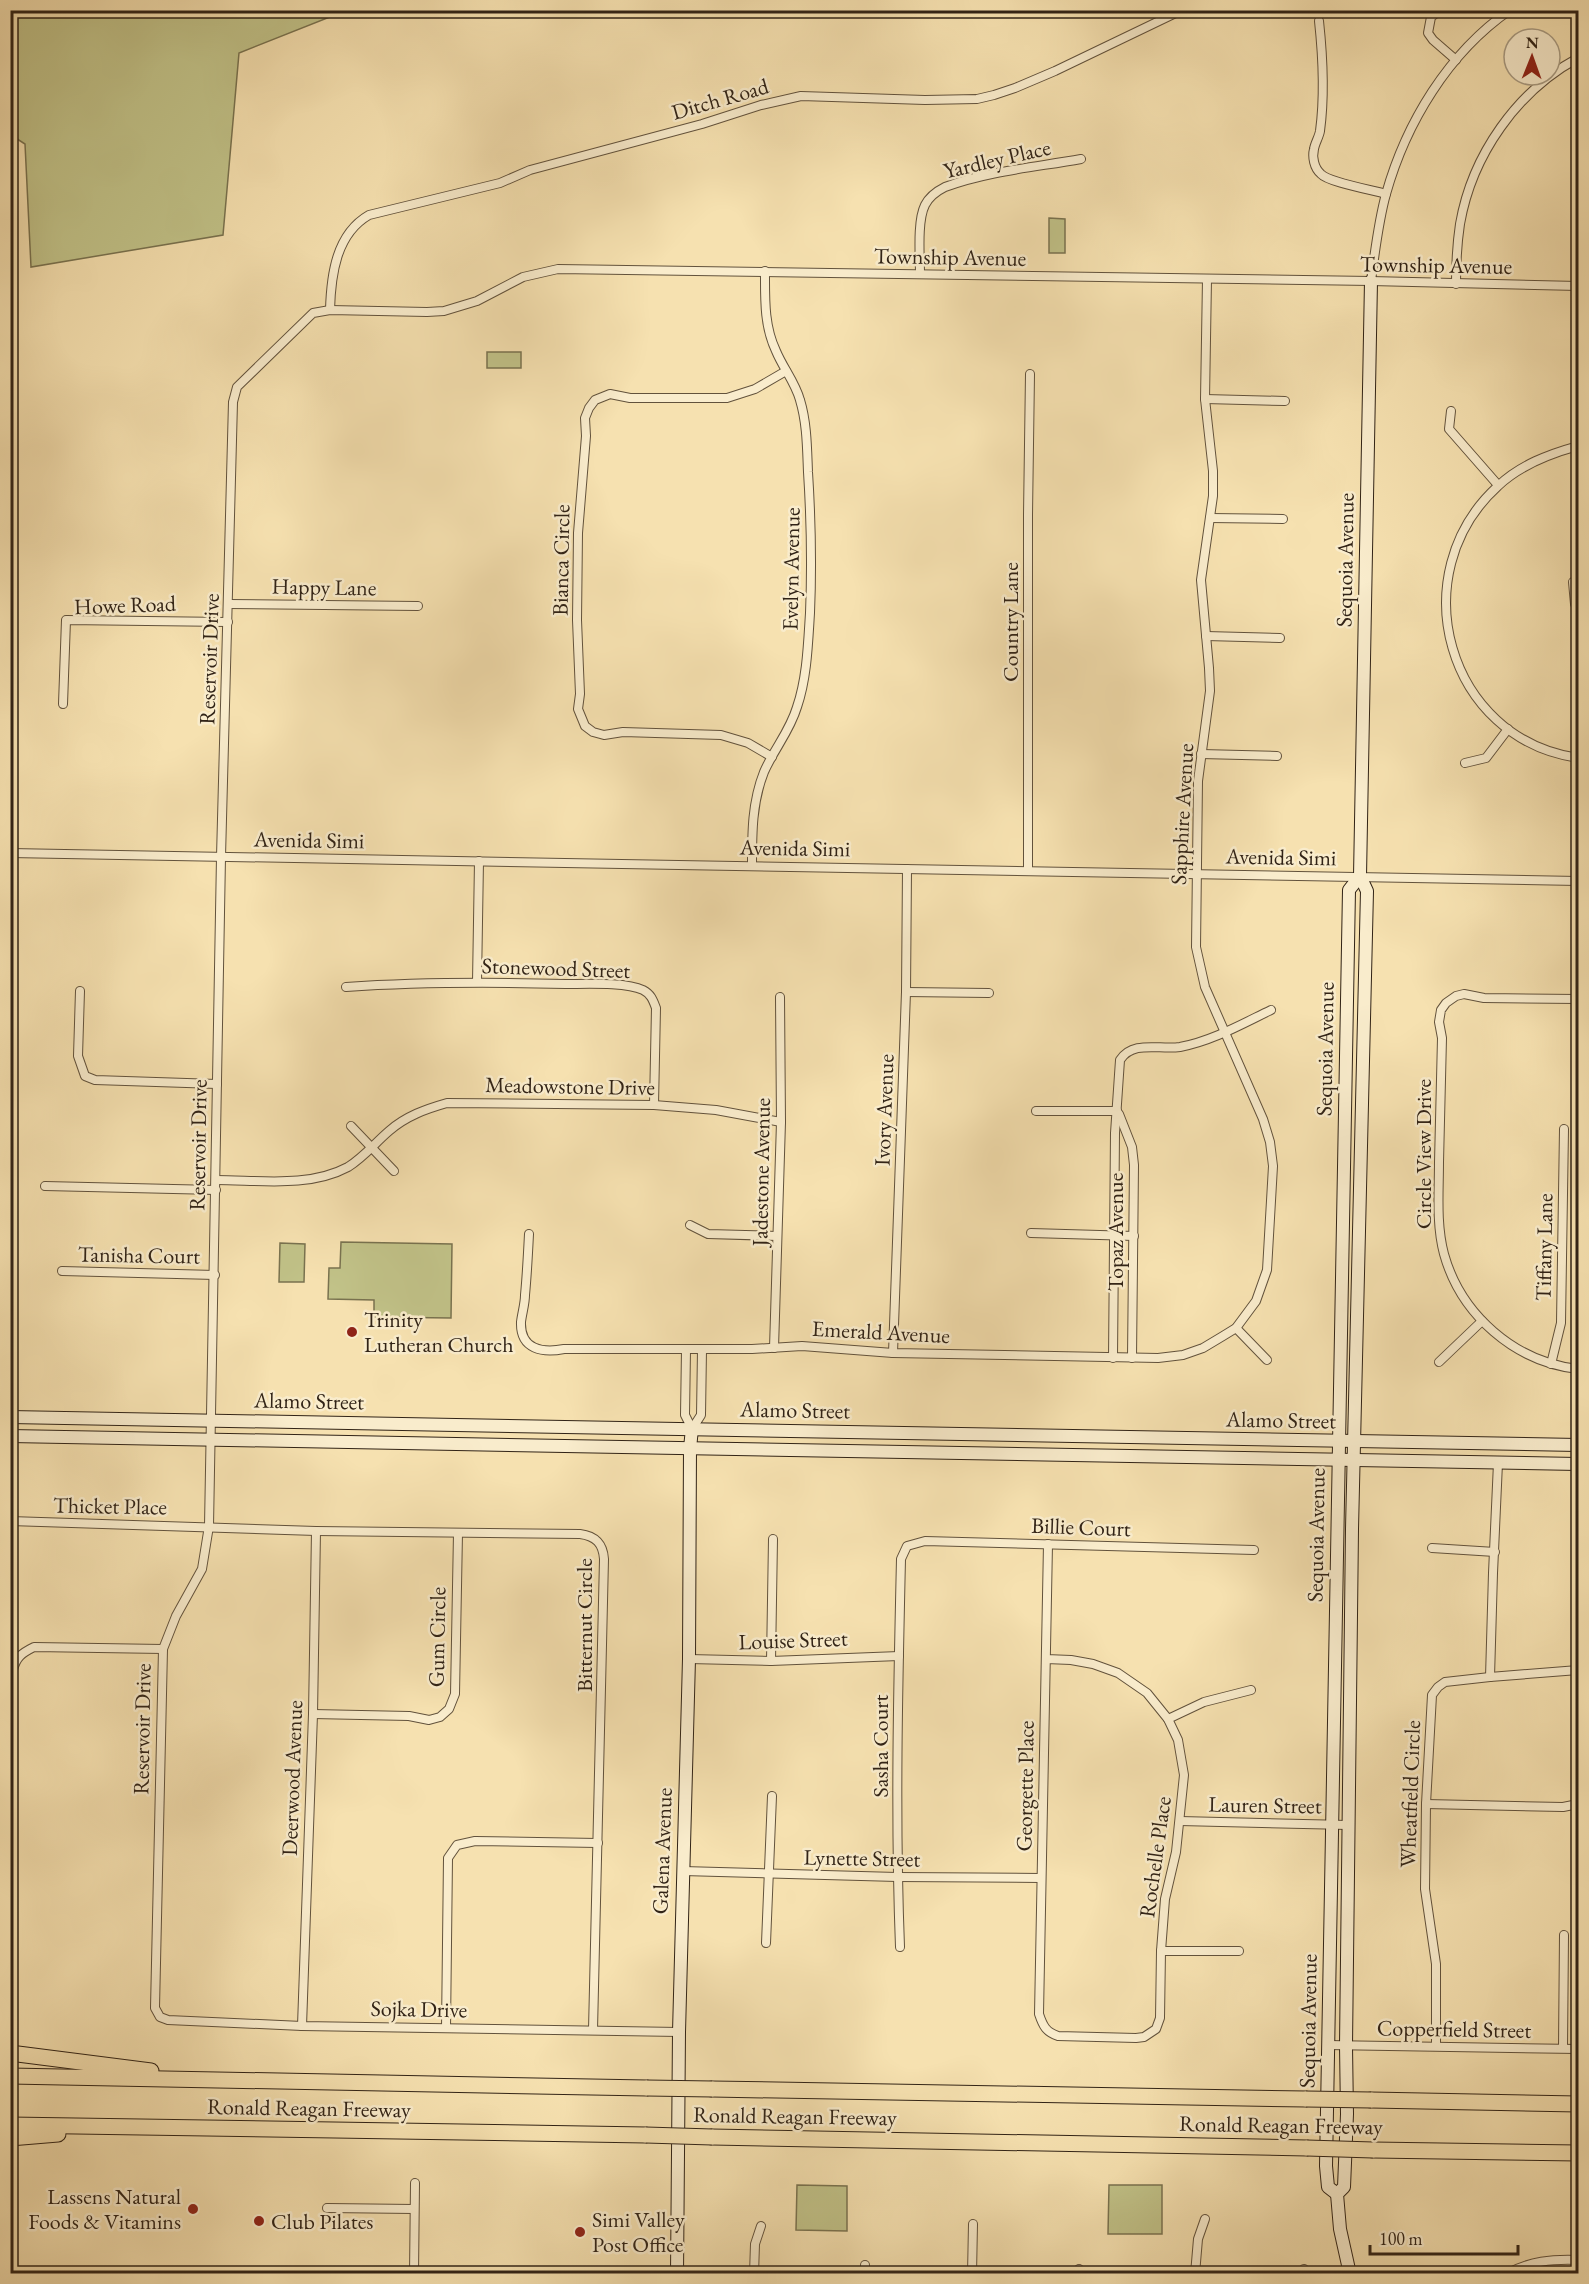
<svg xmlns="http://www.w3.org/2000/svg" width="1589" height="2284" font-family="'EB Garamond',serif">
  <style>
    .green { fill: #c1c288; stroke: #79724f; stroke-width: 1.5 }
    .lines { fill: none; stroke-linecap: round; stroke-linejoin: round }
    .street-casing { stroke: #62523c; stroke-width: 10 }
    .secondary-casing { stroke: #312316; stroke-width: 14 }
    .highway-casing { stroke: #312316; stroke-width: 17 }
    .street { stroke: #f9eccc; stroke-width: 8 }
    .secondary { stroke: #f9eccc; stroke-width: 12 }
    .highway { stroke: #f6e1b0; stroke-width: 15 }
    .highway-bridge-casing { stroke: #312316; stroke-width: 17; stroke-linecap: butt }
    .highway-bridge { stroke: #f6e1b0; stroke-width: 15 }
    .poi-dot { fill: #8f2418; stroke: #f9eccc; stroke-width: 2 }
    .labels { text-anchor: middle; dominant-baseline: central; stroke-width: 5; stroke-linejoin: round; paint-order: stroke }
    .street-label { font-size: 22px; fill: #312316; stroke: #f9eccc }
    .poi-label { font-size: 22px; fill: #312316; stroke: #f9eccc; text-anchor: start }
  </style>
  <rect width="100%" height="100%" fill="#f6e1b0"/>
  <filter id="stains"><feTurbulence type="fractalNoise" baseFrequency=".00333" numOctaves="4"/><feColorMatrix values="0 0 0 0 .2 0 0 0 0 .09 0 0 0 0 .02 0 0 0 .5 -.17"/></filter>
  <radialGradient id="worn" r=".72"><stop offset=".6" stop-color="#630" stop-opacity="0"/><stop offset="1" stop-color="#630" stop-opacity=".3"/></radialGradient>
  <g class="green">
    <polygon points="11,10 345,10 345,11 239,53 223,235 31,267 25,144 11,135"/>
    <polygon points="1049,218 1065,219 1065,253 1049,253"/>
    <rect x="487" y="352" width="34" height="16"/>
    <polygon points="341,1242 452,1244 451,1318 374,1317 374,1300 328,1299 329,1268 340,1268"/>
    <polygon points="280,1243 305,1244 304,1282 279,1282"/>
    <polygon points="797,2185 847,2186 847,2231 796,2230"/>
    <polygon points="1109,2185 1162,2185 1162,2234 1108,2234"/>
  </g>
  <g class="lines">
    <g class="street-casing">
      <g id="street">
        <polyline points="1440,10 1431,17 1428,33 1433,40 1456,60"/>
        <path d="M1319,21C1323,58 1325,94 1320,131C1319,137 1315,143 1314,149C1312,157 1314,168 1321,174C1328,182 1372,190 1386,194"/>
        <path d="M920,274C920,256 917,221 925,205C929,197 937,191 945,187C988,171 1037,167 1081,159"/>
        <path d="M1371,281C1375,252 1378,223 1386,194C1406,123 1448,53 1510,10"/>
        <path d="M1456,284C1456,264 1457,244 1460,224C1472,155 1517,91 1578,58"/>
        <path d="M330,310C331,275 336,234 369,215L500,183L530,170L702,124L761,105L801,96L925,100L977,99L994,95L1015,88L1055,71L1182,10"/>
        <polyline points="1205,399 1285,401"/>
        <polyline points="1451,411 1449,429 1498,485"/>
        <path d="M1578,446C1549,454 1520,465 1498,486C1401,574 1447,739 1578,758"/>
        <polyline points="1210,518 1283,519"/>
        <polyline points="1573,582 1575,604 1578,607"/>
        <polyline points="229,604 418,606"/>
        <polyline points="1206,636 1280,638"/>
        <polyline points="63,704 66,620 228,622"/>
        <polyline points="1201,754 1277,756"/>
        <polyline points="772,757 748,743 721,735 623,732 604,735 593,732 585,726 578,709 580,694 577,620 578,533 586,436 585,418 589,408 595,400 610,394 630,398 727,398 755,389 786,371"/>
        <polyline points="1465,763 1486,758 1508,729"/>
        <polyline points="10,853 1578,881"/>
        <path d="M752,865C752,833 752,802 764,772C774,749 790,731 797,707C807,678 808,644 810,613C812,566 811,519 808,472C807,448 807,423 800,400C795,382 783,368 776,351C764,326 765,299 765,271"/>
        <polyline points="1028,870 1028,515 1030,374"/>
        <polyline points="477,982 479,861"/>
        <path d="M346,987C419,982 492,982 566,984C586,984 626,982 643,990C651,994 653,1000 656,1008L654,1105"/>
        <polyline points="80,991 78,1056 85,1076 95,1080 217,1084"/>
        <polyline points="906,992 989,993"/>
        <path d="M1578,999L1484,998L1464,994L1456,996L1446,1003L1441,1010L1439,1022L1442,1038C1441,1080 1440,1121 1439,1162C1439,1192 1436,1224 1444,1254C1461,1315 1515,1362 1578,1369"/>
        <polyline points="1036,1111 1117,1111"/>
        <polyline points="1119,1114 1132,1147 1134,1165 1132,1358"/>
        <polyline points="351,1126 394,1171"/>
        <path d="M216,1180C259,1180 309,1188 348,1167C364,1157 375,1143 389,1131C406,1116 426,1109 447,1103L654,1105L716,1110L781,1122"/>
        <polyline points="45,1186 216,1190"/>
        <polyline points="690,1225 708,1234 777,1236"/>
        <polyline points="1031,1233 1134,1236"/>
        <path d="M529,1234C528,1254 527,1274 525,1295C525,1304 522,1313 521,1322C520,1350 543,1353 564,1349H752L802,1346L893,1353L1158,1358L1183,1355L1203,1348L1223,1336L1236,1328L1256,1301L1267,1270L1273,1166L1270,1142L1263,1119L1205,987L1196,947L1198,781L1210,691L1209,668L1201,580L1213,496V471L1205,399L1207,279"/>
        <polyline points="62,1271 215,1275"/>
        <polyline points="1236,1328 1267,1360"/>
        <polyline points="774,1348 781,1122 780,997"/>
        <polyline points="686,1350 685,1415 692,1429"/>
        <polyline points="893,1353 906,992 907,869"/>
        <path d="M1113,1358L1115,1133L1120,1060C1133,1040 1159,1050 1180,1047C1212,1041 1242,1024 1271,1010"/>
        <polyline points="1439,1362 1482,1321"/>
        <polyline points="1551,1364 1561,1323 1564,1129"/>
        <polyline points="692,1429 701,1415 702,1350"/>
        <path d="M10,1521L316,1531L580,1534C596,1536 603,1544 604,1559L593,2030"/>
        <polyline points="1432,1548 1495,1552"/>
        <polyline points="689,1659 771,1661 899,1656"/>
        <path d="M1046,1659L1071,1660L1093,1664L1118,1673L1147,1693L1168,1719L1178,1740L1184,1775L1176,1852L1165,1899L1161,1951L1160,2018L1156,2029L1144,2037L1136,2038L1058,2036C1046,2032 1043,2026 1039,2014L1048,1544"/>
        <polyline points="771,1661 773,1539"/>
        <polyline points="1490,1677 1493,1573 1498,1463"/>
        <polyline points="313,1714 409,1716 429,1720 440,1717 449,1709 455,1694 458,1533"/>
        <polyline points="1168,1719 1204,1702 1251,1690"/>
        <polyline points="1426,1804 1563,1807 1578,1804"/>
        <polyline points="1180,1821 1348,1825"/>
        <path d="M10,1863L13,1670C16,1657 22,1653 34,1647L163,1649"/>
        <polyline points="683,1871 897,1877 1041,1878"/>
        <polyline points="766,1943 772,1796"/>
        <path d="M900,1947C895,1818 898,1689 901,1559L907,1546L925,1541L1254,1550"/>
        <polyline points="1161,1951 1239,1951"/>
        <polyline points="302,2026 313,1714 316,1531"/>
        <polyline points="446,2028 448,1858 457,1845 475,1841 598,1843"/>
        <polyline points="679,2032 302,2026 168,2020 160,2017 155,2008 163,1649 176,1616 202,1569 209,1526 221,857 233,402 237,387 313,313 330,310 427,312 444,311 477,301 523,277 558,269 1371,281 1578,286"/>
        <polyline points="1328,2045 1578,2049"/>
        <polyline points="1436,2046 1436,1964 1425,1889 1426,1804 1432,1695 1438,1687 1445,1682 1490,1677 1578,1670"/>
        <polyline points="1563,2048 1564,1935"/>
        <polyline points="327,2208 414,2209"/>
        <polyline points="1079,2269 1079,2274"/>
        <polyline points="414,2274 415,2183"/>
        <polyline points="754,2274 755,2244 761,2226"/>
        <polyline points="865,2274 865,2265"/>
        <polyline points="972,2274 973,2224"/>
        <polyline points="1195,2274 1198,2239 1205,2219"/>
        <polyline points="1303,2274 1304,2269"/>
        <path d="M1506,2274C1530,2261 1552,2259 1578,2260"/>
      </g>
    </g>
    <g class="secondary-casing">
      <g id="secondary">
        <polyline points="10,1417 1578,1445"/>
        <polyline points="10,1436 1578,1464"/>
        <polyline points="1337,2194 1328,2187 1326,2166 1349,890 1360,876"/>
        <polyline points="677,2274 679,2032 689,1659 690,1448 692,1429"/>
        <polyline points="1350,2274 1340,2229 1337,2194 1344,2187 1347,2114 1346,2046 1352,1529 1367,891 1360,876 1371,281"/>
      </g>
    </g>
    <g class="highway-casing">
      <g id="highway">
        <polyline points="10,2053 151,2071"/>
        <polyline points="10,2076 647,2088"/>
        <polyline points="712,2089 1306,2099"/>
        <polyline points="1371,2100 1578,2104"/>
        <polyline points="10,2125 646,2135"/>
        <polyline points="712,2137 1307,2148"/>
        <polyline points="10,2138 58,2134"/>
        <polyline points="1373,2150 1578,2153"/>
      </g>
    </g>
    <use href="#street" class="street"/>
    <use href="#secondary" class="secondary"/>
    <use href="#highway" class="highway"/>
    <g class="highway-bridge-casing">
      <g id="highway-bridge">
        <polyline points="647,2088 712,2089"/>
        <polyline points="1306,2099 1371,2100"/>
        <polyline points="646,2135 712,2137"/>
        <polyline points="1307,2148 1373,2150"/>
      </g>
    </g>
    <use href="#highway-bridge" class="highway-bridge"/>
  </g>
  <g class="poi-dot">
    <circle cx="352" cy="1332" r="6"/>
    <circle cx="193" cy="2209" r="6"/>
    <circle cx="259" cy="2221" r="6"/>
    <circle cx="580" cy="2232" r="6"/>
  </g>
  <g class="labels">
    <g class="street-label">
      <text transform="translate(720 99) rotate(-16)">Ditch Road</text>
      <text transform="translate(997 159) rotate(-13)">Yardley Place</text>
      <text transform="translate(950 257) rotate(1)">Township Avenue</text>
      <text transform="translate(1436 265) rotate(1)">Township Avenue</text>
      <text transform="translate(561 560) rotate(-89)">Bianca Circle</text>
      <text transform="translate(1345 560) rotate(-89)">Sequoia Avenue</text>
      <text transform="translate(791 569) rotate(-89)">Evelyn Avenue</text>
      <text transform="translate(324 587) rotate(1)">Happy Lane</text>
      <text transform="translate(125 605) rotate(-2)">Howe Road</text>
      <text transform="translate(1010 622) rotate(-90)">Country Lane</text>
      <text transform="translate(209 659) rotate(-88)">Reservoir Drive</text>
      <text transform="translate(1182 814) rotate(-87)">Sapphire Avenue</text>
      <text transform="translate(309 840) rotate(1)">Avenida Simi</text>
      <text transform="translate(795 848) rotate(1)">Avenida Simi</text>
      <text transform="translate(1281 857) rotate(1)">Avenida Simi</text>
      <text transform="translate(556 968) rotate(2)">Stonewood Street</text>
      <text transform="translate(1325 1049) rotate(-89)">Sequoia Avenue</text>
      <text transform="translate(570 1086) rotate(1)">Meadowstone Drive</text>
      <text transform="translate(884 1110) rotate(-88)">Ivory Avenue</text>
      <text transform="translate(198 1145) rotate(-89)">Reservoir Drive</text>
      <text transform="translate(1423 1154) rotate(-90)">Circle View Drive</text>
      <text transform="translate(761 1172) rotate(-89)">Jadestone Avenue</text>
      <text transform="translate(1115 1232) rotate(-90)">Topaz Avenue</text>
      <text transform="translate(1544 1247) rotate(-89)">Tiffany Lane</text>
      <text transform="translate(139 1255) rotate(1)">Tanisha Court</text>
      <text transform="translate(881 1332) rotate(3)">Emerald Avenue</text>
      <text transform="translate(309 1401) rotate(1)">Alamo Street</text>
      <text transform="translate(795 1410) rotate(1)">Alamo Street</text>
      <text transform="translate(1281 1420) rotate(1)">Alamo Street</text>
      <text transform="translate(110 1506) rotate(1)">Thicket Place</text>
      <text transform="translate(1081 1527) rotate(2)">Billie Court</text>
      <text transform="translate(1316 1535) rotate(-89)">Sequoia Avenue</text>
      <text transform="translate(584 1625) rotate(-90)">Bitternut Circle</text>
      <text transform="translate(437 1637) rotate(-89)">Gum Circle</text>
      <text transform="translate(793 1640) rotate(-2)">Louise Street</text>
      <text transform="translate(142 1729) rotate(-89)">Reservoir Drive</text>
      <text transform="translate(880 1746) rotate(-90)">Sasha Court</text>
      <text transform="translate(292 1778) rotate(-88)">Deerwood Avenue</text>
      <text transform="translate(1025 1786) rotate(-89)">Georgette Place</text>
      <text transform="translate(1410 1794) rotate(-88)">Wheatfield Circle</text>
      <text transform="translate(1265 1805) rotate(1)">Lauren Street</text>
      <text transform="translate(662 1851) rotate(-88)">Galena Avenue</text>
      <text transform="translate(1155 1857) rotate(-82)">Rochelle Place</text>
      <text transform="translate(862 1858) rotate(1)">Lynette Street</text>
      <text transform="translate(419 2009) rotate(1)">Sojka Drive</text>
      <text transform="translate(1308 2021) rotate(-89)">Sequoia Avenue</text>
      <text transform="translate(1454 2029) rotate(1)">Copperfield Street</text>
      <text transform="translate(309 2108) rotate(1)">Ronald Reagan Freeway</text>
      <text transform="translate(795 2116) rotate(1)">Ronald Reagan Freeway</text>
      <text transform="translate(1281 2125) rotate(1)">Ronald Reagan Freeway</text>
    </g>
    <g class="poi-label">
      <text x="364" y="1319">Trinity<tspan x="364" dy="25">Lutheran Church</tspan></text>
      <text x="181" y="2196" text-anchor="end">Lassens Natural<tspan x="181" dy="25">Foods &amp; Vitamins</tspan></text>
      <text x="592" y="2219">Simi Valley<tspan x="592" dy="25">Post Office</tspan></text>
      <text x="271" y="2221">Club Pilates</text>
    </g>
  </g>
  <rect width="1589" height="2284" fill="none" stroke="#f6e1b0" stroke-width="36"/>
  <rect x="12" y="12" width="1565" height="2260" fill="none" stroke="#312316" stroke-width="3"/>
  <rect x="18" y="18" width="1553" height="2248" fill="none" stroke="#312316" stroke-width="1.5"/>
  <g transform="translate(1532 57) rotate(1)"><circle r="28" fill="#f9eccc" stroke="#a99c83" stroke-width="1.5"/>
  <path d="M0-4.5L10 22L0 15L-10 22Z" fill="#8f2418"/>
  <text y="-9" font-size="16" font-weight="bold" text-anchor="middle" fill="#312316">N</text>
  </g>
  <path d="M1370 2245v9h148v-9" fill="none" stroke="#312316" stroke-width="3"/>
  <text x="1379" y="2245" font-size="18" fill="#312316" stroke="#f9eccc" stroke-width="4.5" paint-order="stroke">100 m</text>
  <rect width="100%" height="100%" filter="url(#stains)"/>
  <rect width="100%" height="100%" fill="url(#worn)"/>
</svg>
